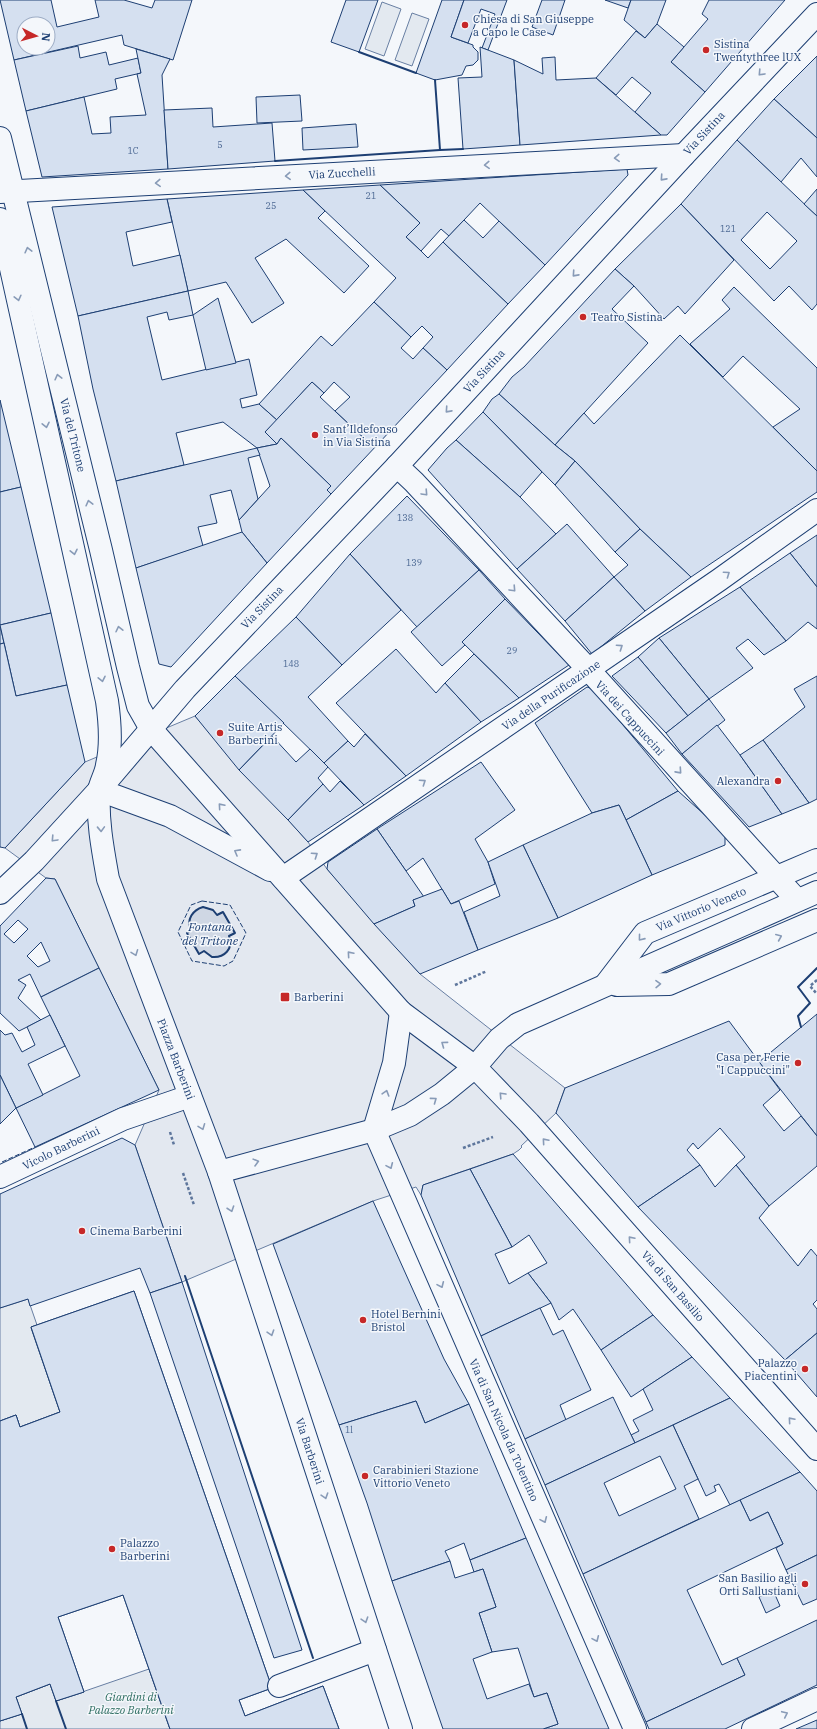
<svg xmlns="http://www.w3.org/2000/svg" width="817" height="1729" font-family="'IBM Plex Serif',serif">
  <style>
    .green { fill: #e3e9f0; stroke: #687fa3 }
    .parking { fill: #e3e8f0; stroke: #687fa3 }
    .water { fill: #cfd7e4; stroke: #687fa3 }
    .building { fill: #d5e0f0; stroke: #1d3f73; fill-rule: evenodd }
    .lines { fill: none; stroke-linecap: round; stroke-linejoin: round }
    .minor-casing { stroke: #1d3f73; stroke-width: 24 }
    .path { stroke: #5e769c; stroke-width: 2.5; stroke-dasharray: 3 2; stroke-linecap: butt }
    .minor { stroke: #f4f7fb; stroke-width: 22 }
    .fence { stroke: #1d3f73; stroke-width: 1; stroke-dasharray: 5 2; stroke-linecap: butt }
    .wall { stroke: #1d3f73; stroke-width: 2 }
    .oneway { stroke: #889bb7 }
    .poi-dot { fill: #c62828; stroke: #f4f7fb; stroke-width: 1.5 }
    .labels { text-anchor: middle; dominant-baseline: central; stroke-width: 3; stroke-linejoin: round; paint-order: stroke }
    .number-label { font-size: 9px; fill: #4b6792 }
    .poi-label { font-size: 11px; fill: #1d3f73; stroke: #f4f7fb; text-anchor: start }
    .street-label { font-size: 11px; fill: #1d3f73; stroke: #f4f7fb }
    .park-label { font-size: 11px; font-style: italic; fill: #2c6c60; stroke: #f4f7fb }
    .water-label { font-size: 12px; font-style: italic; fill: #1d3f73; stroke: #f4f7fb }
  </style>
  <rect width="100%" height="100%" fill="#f4f7fb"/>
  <g class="green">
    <polygon points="382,2 401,9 384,56 365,49"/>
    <polygon points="412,13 429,19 412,66 395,60"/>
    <polygon points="28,1299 37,1325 31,1328 60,1412 20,1427 16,1415 0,1421 0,1308"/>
    <polygon points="149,1669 170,1729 0,1729 0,1721 21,1714 16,1697 50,1684 56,1701"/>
  </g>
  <polygon class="parking" points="195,716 308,842 327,869 420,974 565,1088 556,1113 521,1146 522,1147 519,1150 513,1154 423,1185 421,1195 416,1187 373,1201 182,1282 135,1145 159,1090 55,879 46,878 5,848 85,762"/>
  <path class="water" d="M203,907L213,910L217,915L223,912L235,933L229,936C234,949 224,958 212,957L204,951L199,954L187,933L191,930C186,919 193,910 203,907Z"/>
  <g class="building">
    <path d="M0,0H51L57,27L99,17L95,0H124L152,8L155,0H192L173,60L124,45L122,35L14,60ZM24,24H48V48H24Z"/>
    <polygon points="346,0 378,0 359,52 331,42"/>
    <polygon points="442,0 464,0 451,37 473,45 473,47 478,52 478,60 473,65 466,66 462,75 435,80 416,73"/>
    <polygon points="464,0 507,0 488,50 482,48 495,14 481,9 468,43 451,37"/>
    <polygon points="542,0 565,0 553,35 532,27"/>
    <polygon points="605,0 631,0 628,8"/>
    <polygon points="631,0 666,0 657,24 645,38 624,20"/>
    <polygon points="709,0 785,0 705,92 671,62 708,19 702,14"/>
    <polygon points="657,24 684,47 671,62 705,92 667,135 661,135 635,112 651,93 632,77 616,95 596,78 636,31 645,38"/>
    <polygon points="78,46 80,58 106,52 109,65 138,58 141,73 115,79 117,89 26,111 14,60"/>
    <polygon points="480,47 514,60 520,145 463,149 458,78 482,77"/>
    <polygon points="136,49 170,59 162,75 168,169 42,177 26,111 84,97 92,134 111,133 110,117 146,115 137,74 141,73"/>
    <polygon points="817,56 817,138 774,99"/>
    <polygon points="555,57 556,80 596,78 661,135 520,145 514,60 543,74 542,58"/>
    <polygon points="300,95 302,121 257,123 256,97"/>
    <polygon points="774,99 817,138 817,177 801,158 781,182 737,140"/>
    <polygon points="212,108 213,127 272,123 275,161 168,169 164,110"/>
    <polygon points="356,124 358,147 303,150 302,128"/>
    <path d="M737,140L817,216V304L812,310L789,286L774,301L681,204ZM767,212L797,241L770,269L741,240Z"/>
    <polygon points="627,169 628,175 545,265 480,203 449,236 441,229 421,251 406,237 420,223 380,185"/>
    <polygon points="380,185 420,223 406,237 421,251 428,258 443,242 508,304 447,370 423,348 433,337 422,326 411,337 374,302 396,278 303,190"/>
    <polygon points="817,189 817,216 804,204"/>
    <polygon points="303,190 325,211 318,218 369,266 344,293 286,239 255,258 284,303 252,323 226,282 188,291 167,199"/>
    <polygon points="167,199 172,222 126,232 133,266 180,255 188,291 78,316 52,207"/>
    <polygon points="681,204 734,260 685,314 678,306 664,319 634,286 615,269"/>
    <polygon points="464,220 483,238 499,221 545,265 508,304 443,242"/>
    <polygon points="615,269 634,286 612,309 648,343 555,445 499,394 512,377 524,367"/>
    <polygon points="734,287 817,368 817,471 773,427 800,409 743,356 723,377 690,344 730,309 722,300"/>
    <polygon points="188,291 193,315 169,320 167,312 147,317 162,380 249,359 257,395 240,399 242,408 259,404 277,420 265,432 277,444 257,448 223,422 176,433 184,465 116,481 93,389 78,316"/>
    <polygon points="218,298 236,363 206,370 193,315"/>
    <polygon points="374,302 411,337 401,348 413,359 423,348 447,370 378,444 374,440 370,444 335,411 350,397 334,382 324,393 312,382 277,420 259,404 321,336 332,346"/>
    <polygon points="680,335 817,471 817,492 691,577 640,529 575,461 555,445 584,413 594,424"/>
    <polygon points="312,382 324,393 320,397 370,444 374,440 378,444 331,494 327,490 331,486 281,438 277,444 265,432"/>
    <polygon points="499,394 555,445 575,461 555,485 483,412 492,399"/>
    <polygon points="0,400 21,487 0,492"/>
    <polygon points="483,412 542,472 520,497 456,440"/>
    <polygon points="281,438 331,486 327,490 331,494 267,563 242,532 239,520 270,486 257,448 277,444"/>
    <polygon points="456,440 520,497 556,534 517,569 428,470 447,448"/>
    <polygon points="257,448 260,455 248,458 258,499 239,520 231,490 210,495 217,523 198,527 203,546 136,568 116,481"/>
    <polygon points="575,461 640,529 615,552 555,485"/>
    <polygon points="21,487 51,613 0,625 4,643 0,644 0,492"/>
    <polygon points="407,496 479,570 417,627 350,554"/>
    <polygon points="567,524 614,577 565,621 517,569"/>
    <polygon points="640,529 691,577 645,611 614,577 628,565 615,552"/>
    <polygon points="242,532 267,563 171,667 159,664 136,568"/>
    <polygon points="817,535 817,587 790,553"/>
    <polygon points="790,553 817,587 817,629 808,622 786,641 740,587"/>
    <polygon points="350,554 401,610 342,665 296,617"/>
    <polygon points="479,570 505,599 462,642 465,645 442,666 411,632"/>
    <polygon points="614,577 645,611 592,654 565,621"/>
    <polygon points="740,587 786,641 764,655 748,639 736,648 753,668 709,699 659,638"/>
    <polygon points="505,599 569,665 519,698 462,642"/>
    <polygon points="51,613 67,685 16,696 0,625"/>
    <polygon points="296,617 342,665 308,697 348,741 324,763 235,676"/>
    <polygon points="659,638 709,699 688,716 638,657"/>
    <polygon points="4,643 16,696 67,685 85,762 5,848 0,847 0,644"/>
    <polygon points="396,649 436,693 445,683 481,722 406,776 336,703"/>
    <polygon points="474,654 519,698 481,722 445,683"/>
    <polygon points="638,657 688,716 666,733 612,676"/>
    <polygon points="235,676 284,723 239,770 195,716"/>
    <polygon points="817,676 817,799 809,803 763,740 805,707 794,689"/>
    <polygon points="587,687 593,689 678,791 626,820 619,805 592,813 535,723"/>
    <polygon points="709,699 725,720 682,754 666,733"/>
    <polygon points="717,725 740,755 782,814 749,827 682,754"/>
    <polygon points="365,734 406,776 364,805 324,763 348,741 354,747"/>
    <polygon points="272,736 296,762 310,749 328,767 318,778 323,784 288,820 239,770"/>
    <polygon points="763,740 809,803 782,814 740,755"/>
    <polygon points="481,762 515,810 475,839 488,862 495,884 451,904 423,858 406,871 377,829"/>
    <polygon points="340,781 364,805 308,842 288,820 323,784 330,792"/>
    <polygon points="678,791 725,833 725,845 652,875 626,820"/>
    <polygon points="619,805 652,875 558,918 523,845 592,813"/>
    <polygon points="377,829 424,897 413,900 415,906 374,924 327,869 328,862"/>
    <polygon points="523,845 558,918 478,950 464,912 500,896 488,862"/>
    <path d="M46,878L55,879L99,968L41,997L30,974L18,980L26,985L18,998L41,1020L19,1031L0,1013V926ZM18,920L28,929L14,943L4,934ZM41,942L50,961L38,967L27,956Z"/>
    <polygon points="442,889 451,904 459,901 478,950 420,974 374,924 415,906 413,900"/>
    <polygon points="99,968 159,1090 35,1147 16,1108 80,1076 41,997"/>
    <polygon points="817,1014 817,1136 759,1062"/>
    <polygon points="50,1015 65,1046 28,1064 43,1095 16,1108 0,1075 0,1030 5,1035 12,1033 22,1052 35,1045 27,1027"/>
    <polygon points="729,1021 780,1090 763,1105 784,1131 801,1116 817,1136 817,1166 769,1206 736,1165 745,1157 720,1128 698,1149 693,1143 687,1150 700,1165 638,1207 556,1113 565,1088"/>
    <polygon points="0,1075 16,1108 0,1124"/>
    <polygon points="122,1138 135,1145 182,1282 150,1293 140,1268 30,1306 28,1299 0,1308 0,1194"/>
    <polygon points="513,1154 653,1315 601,1350 573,1309 559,1320 551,1303 528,1273 547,1263 529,1235 512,1247 470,1169"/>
    <polygon points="700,1165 715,1187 736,1165 769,1206 759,1218 798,1266 811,1249 817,1256 817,1300 813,1304 817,1309 817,1333 785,1360 638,1207"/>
    <polygon points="470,1169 512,1247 495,1254 509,1284 528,1273 551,1303 481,1336 421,1195 423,1185"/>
    <polygon points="373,1201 444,1359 469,1404 425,1423 416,1401 339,1425 273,1244"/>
    <polygon points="182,1282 302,1650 274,1658 150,1293"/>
    <path d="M134,1291L272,1688L239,1700L245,1716L323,1686L339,1729H170L123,1595L58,1617L84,1692L56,1701L50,1684L16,1697L22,1714L0,1721V1421L16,1415L20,1427L60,1412L31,1327ZM57,1455L69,1489L29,1503L17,1469Z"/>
    <polygon points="134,1291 272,1688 239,1700 245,1716 323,1686 339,1729 170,1729 123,1595 58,1617 84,1692 56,1701 50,1684 16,1697 22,1714 0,1721 0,1421 16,1415 20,1427 60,1412 31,1327"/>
    <polygon points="540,1308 553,1335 563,1330 591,1390 560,1405 566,1420 525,1439 481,1336"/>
    <polygon points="653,1315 692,1357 631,1397 601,1350"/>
    <polygon points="817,1333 817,1397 785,1360"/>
    <polygon points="692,1357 730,1398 635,1443 631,1435 639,1431 633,1420 653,1410 643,1389"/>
    <polygon points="613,1397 635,1443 545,1485 525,1439"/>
    <polygon points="730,1398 800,1472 730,1505 719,1484 714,1486 716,1491 706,1496 673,1425"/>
    <polygon points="416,1401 425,1423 469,1404 526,1538 470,1560 464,1543 445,1551 450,1561 392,1581 367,1503 339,1425"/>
    <path d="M673,1425L698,1479L684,1486L699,1519L583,1574L545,1485ZM660,1456L676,1489L619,1516L604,1483Z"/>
    <polygon points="800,1472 817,1491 817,1555 786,1570 776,1548 783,1544 768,1512 750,1521 740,1500"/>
    <polygon points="740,1500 750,1521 768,1512 783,1544 687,1590 722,1665 737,1658 745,1675 646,1722 583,1574"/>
    <polygon points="526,1538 609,1729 543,1729 558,1724 547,1693 534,1697 518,1648 492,1652 479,1613 496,1607 483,1569 474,1572 470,1560"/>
    <polygon points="817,1555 817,1599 803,1605 786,1570"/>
    <polygon points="450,1561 455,1578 483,1569 496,1607 479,1613 492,1652 473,1659 487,1699 529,1684 534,1697 547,1693 558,1724 543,1729 443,1729 392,1581"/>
    <polygon points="773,1590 780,1606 766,1613 759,1597"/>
    <polygon points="817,1620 817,1685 725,1729 649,1729 646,1722 745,1675 737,1658"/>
    <polygon points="817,1720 817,1729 796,1729"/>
  </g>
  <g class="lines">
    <g class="minor-casing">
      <g id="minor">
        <polyline points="0,138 101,550 128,667 138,706 151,729 401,1012 475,1067 529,1123 817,1449"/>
        <polyline points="0,192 684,155"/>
        <path d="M0,219L107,701C110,722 112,744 107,765C106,774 100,783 99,791C97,820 103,851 108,879L219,1172L401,1729"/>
        <polyline points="397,466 414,482 588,669 797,900"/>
        <polyline points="99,790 170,816 270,870"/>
        <polyline points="283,878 719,580 817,510"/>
        <polyline points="0,893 34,861 99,790 185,689 397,466 684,155 817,14"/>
        <polyline points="606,984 645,933 817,860"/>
        <polyline points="617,985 669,984 817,920"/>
        <polyline points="374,1130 635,1729"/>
        <polyline points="374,1130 394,1063 401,1012"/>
        <polyline points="219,1172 374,1130 410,1115 442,1094 475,1067 499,1039 518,1024 817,892"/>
        <polyline points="0,1177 123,1119 190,1096"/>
        <polyline points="279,1686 375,1650"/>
        <polyline points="753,1729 817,1699"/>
      </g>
    </g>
    <g class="path">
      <polyline points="817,980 810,986 817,994"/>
      <polyline points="455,985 487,971"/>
      <polyline points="170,1132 174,1145"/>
      <polyline points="463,1148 493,1137"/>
      <polyline points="183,1173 194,1205"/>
    </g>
    <use href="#minor" class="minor"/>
    <g class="fence">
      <polygon points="202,901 230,905 246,933 233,961 224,966 192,961 178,932 191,905"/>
      <polyline points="2,1162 35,1147"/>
    </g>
    <g class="wall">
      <polyline points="359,52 416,73"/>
      <polyline points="435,80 440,150 463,149"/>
      <polyline points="275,161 440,150"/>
      <path d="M203,907L213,910L217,915L223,912L235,933L229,936C234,949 224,958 212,957L204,951L199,954L187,933L191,930C186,919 193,910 203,907Z"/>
      <polyline points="801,1027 798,1016 810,1003 798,987 817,968"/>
      <polyline points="185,1276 313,1658"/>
      <polyline points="56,1701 66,1729"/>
      <polyline points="22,1714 27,1729"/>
    </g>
  </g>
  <defs><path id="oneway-chevron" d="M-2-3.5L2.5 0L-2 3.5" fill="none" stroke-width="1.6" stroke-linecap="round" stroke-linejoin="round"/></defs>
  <g class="oneway">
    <use href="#oneway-chevron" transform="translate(761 73) rotate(133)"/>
    <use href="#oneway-chevron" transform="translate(617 158) rotate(177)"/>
    <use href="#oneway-chevron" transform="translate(487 165) rotate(177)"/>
    <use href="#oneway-chevron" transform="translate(288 176) rotate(177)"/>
    <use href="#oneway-chevron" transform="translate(663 178) rotate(132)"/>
    <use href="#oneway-chevron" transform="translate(158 183) rotate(177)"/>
    <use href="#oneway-chevron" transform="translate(28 250) rotate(-104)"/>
    <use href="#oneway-chevron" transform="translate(575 274) rotate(132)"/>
    <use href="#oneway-chevron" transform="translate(18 298) rotate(76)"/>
    <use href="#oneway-chevron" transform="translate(58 377) rotate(-104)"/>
    <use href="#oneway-chevron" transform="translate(448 410) rotate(132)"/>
    <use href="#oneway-chevron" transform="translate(46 425) rotate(78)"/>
    <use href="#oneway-chevron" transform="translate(425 493) rotate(47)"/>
    <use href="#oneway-chevron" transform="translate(89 503) rotate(-104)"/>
    <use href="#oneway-chevron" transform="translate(74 552) rotate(78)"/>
    <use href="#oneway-chevron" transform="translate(727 574) rotate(-35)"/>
    <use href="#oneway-chevron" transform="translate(513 589) rotate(47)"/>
    <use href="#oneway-chevron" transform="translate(119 629) rotate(-103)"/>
    <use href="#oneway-chevron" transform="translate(620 647) rotate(-34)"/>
    <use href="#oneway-chevron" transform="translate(102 679) rotate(78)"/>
    <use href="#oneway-chevron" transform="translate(679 771) rotate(48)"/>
    <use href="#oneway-chevron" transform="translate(423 782) rotate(-34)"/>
    <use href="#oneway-chevron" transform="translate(221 806) rotate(-131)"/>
    <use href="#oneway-chevron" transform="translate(101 829) rotate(88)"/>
    <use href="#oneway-chevron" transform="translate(54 839) rotate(133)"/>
    <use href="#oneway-chevron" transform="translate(237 852) rotate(-151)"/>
    <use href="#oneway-chevron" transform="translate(315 855) rotate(-34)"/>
    <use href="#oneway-chevron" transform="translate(779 937) rotate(-23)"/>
    <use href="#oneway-chevron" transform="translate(641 938) rotate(129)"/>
    <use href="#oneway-chevron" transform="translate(135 953) rotate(69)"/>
    <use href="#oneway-chevron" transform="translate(350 954) rotate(-131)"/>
    <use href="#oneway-chevron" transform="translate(658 984) rotate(-1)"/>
    <use href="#oneway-chevron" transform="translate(444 1044) rotate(-144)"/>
    <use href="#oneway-chevron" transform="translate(386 1093) rotate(-73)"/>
    <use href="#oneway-chevron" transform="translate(502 1095) rotate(-133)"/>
    <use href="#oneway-chevron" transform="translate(434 1100) rotate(-36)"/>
    <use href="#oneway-chevron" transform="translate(202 1127) rotate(69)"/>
    <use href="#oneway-chevron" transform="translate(545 1141) rotate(-131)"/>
    <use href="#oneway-chevron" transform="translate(256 1162) rotate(-15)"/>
    <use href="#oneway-chevron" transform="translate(390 1166) rotate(66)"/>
    <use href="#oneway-chevron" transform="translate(231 1209) rotate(71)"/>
    <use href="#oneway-chevron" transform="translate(631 1239) rotate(-131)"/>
    <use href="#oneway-chevron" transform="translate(441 1285) rotate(66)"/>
    <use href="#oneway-chevron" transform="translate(271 1333) rotate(72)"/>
    <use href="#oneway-chevron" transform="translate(791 1420) rotate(-131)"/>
    <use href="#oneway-chevron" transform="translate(325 1496) rotate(72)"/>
    <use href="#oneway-chevron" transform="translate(544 1520) rotate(66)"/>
    <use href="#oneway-chevron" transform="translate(365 1620) rotate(72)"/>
    <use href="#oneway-chevron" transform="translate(596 1639) rotate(66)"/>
    <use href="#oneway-chevron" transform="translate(785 1714) rotate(-25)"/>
  </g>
  <g class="poi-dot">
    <circle cx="465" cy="25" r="4"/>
    <circle cx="706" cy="50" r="4"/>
    <circle cx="583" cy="317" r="4"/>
    <circle cx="315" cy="435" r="4"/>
    <circle cx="220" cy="733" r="4"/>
    <circle cx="778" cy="781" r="4"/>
    <rect x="280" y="992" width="10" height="10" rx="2"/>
    <circle cx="798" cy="1063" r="4"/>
    <circle cx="82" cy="1231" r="4"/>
    <circle cx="363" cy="1320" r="4"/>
    <circle cx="805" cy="1369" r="4"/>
    <circle cx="365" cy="1476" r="4"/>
    <circle cx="112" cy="1549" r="4"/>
    <circle cx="805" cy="1584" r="4"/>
  </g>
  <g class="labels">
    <g class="number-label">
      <text x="220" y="144">5</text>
      <text x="133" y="150">1C</text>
      <text x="371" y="195">21</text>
      <text x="271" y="205">25</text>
      <text x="728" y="228">121</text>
      <text x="405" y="517">138</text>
      <text x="414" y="562">139</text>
      <text x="512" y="650">29</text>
      <text x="291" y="663">148</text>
      <text x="349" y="1429">1l</text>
    </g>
    <g class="poi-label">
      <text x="473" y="19">Chiesa di San Giuseppe<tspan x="473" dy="13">a Capo le Case</tspan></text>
      <text x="714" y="44">Sistina<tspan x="714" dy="13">Twentythree lUX</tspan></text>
      <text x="591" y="317">Teatro Sistina</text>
      <text x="323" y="429">Sant’Ildefonso<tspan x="323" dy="13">in Via Sistina</tspan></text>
      <text x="228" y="727">Suite Artis<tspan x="228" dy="13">Barberini</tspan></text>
      <text x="770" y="781" text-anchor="end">Alexandra</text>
      <text x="294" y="997">Barberini</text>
      <text x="790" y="1057" text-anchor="end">Casa per Ferie<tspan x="790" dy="13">"I Cappuccini"</tspan></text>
      <text x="90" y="1231">Cinema Barberini</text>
      <text x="371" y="1314">Hotel Bernini<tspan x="371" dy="13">Bristol</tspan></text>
      <text x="797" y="1363" text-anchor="end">Palazzo<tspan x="797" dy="13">Piacentini</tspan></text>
      <text x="373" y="1470">Carabinieri Stazione<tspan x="373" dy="13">Vittorio Veneto</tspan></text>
      <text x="120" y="1543">Palazzo<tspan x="120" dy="13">Barberini</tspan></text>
      <text x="797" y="1578" text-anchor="end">San Basilio agli<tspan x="797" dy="13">Orti Sallustiani</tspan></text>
    </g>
    <g class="street-label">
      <text transform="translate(704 133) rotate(-47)">Via Sistina</text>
      <text transform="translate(342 173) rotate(-3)">Via Zucchelli</text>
      <text transform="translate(484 371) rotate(-47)">Via Sistina</text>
      <text transform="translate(73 435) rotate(76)">Via del Tritone</text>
      <text transform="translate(262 607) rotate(-46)">Via Sistina</text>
      <text transform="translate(551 695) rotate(-34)">Via della Purificazione</text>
      <text transform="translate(630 718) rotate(48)">Via dei Cappuccini</text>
      <text transform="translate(701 909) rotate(-23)">Via Vittorio Veneto</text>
      <text transform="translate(176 1059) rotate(69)">Piazza Barberini</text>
      <text transform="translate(61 1148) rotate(-26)">Vicolo Barberini</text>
      <text transform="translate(673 1286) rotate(49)">Via di San Basilio</text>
      <text transform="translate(504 1430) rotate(66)">Via di San Nicola da Tolentino</text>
      <text transform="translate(310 1451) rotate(72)">Via Barberini</text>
    </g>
    <g class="park-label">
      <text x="131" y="1697">Giardini di<tspan x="131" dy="13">Palazzo Barberini</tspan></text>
    </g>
    <g class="water-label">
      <text x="210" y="926">Fontana<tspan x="210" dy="14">del Tritone</tspan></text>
    </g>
  </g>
  <g transform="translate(36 36) rotate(96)"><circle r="19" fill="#f4f7fb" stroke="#9eadc5"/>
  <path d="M0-3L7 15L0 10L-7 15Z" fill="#c62828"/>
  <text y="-6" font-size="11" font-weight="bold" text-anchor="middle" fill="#1d3f73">N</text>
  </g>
</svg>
